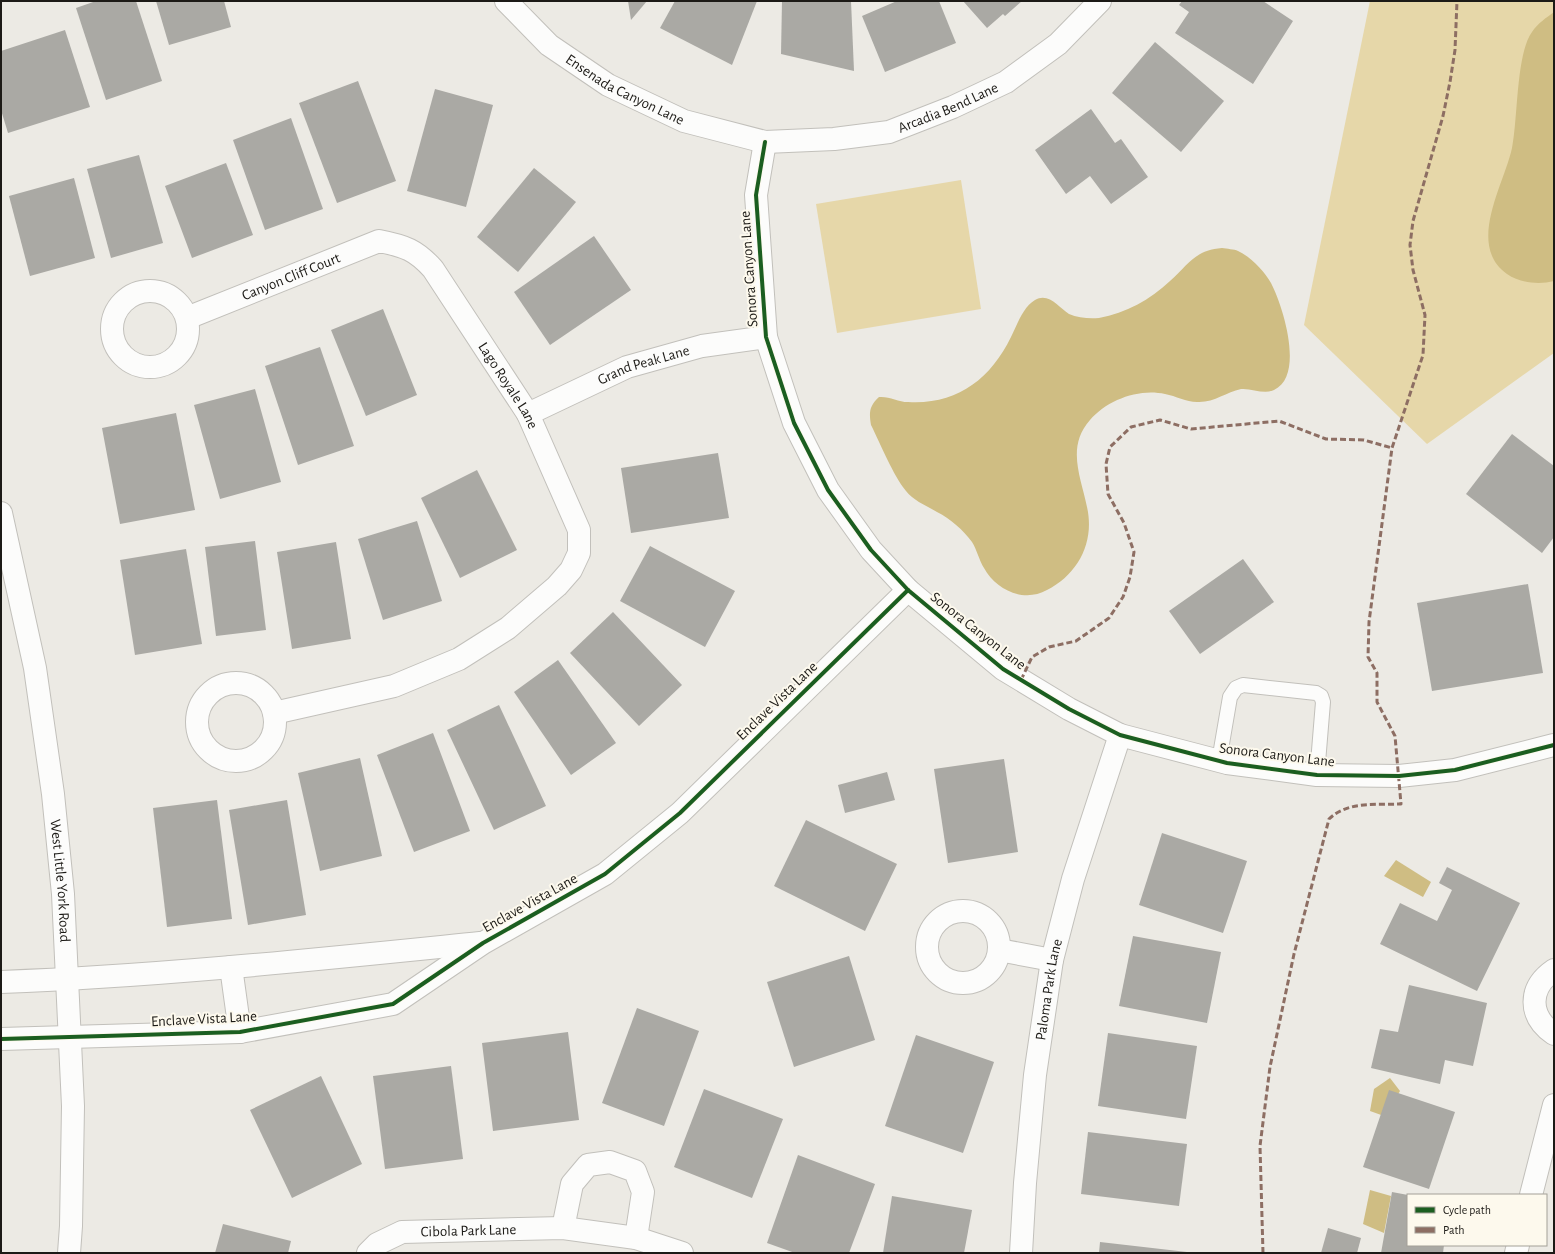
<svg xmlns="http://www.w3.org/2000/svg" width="1555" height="1254" font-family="'Alegreya Sans',sans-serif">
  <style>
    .green { fill: #e6d7a9 }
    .water { fill: #cfbd83 }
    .building { fill: #aaa9a4 }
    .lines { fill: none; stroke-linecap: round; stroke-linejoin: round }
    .lane-casing { stroke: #c2c0bb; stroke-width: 16 }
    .street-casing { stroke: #c2c0bb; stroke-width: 24 }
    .secondary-casing { stroke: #c2c0bb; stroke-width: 24 }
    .lane { stroke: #fcfcfb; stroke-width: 14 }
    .street { stroke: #fcfcfb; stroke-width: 22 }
    .secondary { stroke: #fcfcfb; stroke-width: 22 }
    .quiet { stroke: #8d6e63; stroke-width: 3; stroke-dasharray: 6 3; stroke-linecap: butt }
    .cycleway-casing { stroke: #fdf9ed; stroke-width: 6 }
    .cycleway { stroke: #1b5e20; stroke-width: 4 }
    .labels { text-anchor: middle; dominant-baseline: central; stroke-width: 4; stroke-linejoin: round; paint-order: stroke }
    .street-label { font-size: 15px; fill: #1c1a16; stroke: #fdf9ed }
  </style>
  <rect width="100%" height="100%" fill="#eceae4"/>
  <g class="green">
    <polygon points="1370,1 1554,1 1554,353 1427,444 1304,325"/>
    <polygon points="961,180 981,309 837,333 816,204"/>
  </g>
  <g class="water">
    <path d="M1554,12V281C1539,285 1520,283 1507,274C1466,245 1504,185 1512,148C1518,119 1516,54 1532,32C1538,23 1546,18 1554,12Z"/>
    <path d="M1222,248C1227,249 1234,249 1238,251C1251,257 1264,271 1271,283C1283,306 1305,376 1274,390C1264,395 1252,388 1241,389C1226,392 1214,403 1197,402C1186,402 1176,396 1165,394C1139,388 1107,400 1090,420C1066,447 1081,477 1087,507C1095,542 1078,574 1047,590C1024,603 996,590 984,568C979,560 977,550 972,542C963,530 951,519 937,512C927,506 914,501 906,491C893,475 881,445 871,425C869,413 869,406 879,397C889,396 898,402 908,402C956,405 990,380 1011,337C1017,325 1023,307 1035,300C1049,292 1059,308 1069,314C1078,318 1090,319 1099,318C1126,313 1150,300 1170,281C1189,264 1195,250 1222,248Z"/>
    <polygon points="1396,860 1431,882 1423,897 1384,876"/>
    <polygon points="1390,1078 1400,1091 1384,1116 1370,1111 1374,1089"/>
    <polygon points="1370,1190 1391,1196 1384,1233 1363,1224"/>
  </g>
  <g class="building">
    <polygon points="96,1 136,1 162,81 106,100 76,8"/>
    <polygon points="156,1 224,1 231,27 169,45"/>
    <polygon points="628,1 647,1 631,20"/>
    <polygon points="675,1 757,1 732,65 660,28"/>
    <polygon points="782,1 851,1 854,71 781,54"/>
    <polygon points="897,1 939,1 956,43 885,72 862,16"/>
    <polygon points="963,1 1022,1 1005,16 1003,14 987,28"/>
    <polygon points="1182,1 1263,1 1293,21 1253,84 1175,33 1189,12 1179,5"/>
    <polygon points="65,30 90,107 8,133 1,110 1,51"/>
    <polygon points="1155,42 1224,101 1181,152 1112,93"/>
    <polygon points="358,81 396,181 337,203 299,103"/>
    <polygon points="435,89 493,105 466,207 407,191"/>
    <polygon points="1091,109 1115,143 1121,139 1148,177 1111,204 1090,176 1066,194 1035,150"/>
    <polygon points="291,118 323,209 265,230 233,140"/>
    <polygon points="139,155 163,243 111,258 87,169"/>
    <polygon points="226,163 253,235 192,258 165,186"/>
    <polygon points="534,168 576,202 518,272 477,237"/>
    <polygon points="74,178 95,258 30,276 9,196"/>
    <polygon points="594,236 631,290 550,345 514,292"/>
    <polygon points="383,309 417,395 366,416 331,330"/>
    <polygon points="320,347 354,446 298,465 265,366"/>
    <polygon points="255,389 281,482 220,499 194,405"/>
    <polygon points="176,413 195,510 120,524 102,428"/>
    <polygon points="1512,434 1554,466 1554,537 1542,553 1466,494"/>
    <polygon points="718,453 729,518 631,533 621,468"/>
    <polygon points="477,470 517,550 460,578 421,498"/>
    <polygon points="417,521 442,601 383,620 358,539"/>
    <polygon points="255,541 266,630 216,636 205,547"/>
    <polygon points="336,542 351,639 292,649 277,552"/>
    <polygon points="650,546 735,591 705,647 620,601"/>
    <polygon points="186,549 202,644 135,655 120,560"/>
    <polygon points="1243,559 1274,602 1200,654 1169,611"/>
    <polygon points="1528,584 1543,673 1432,691 1417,603"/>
    <polygon points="613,612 682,685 639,726 570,653"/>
    <polygon points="558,660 616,743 571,775 514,692"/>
    <polygon points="499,705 546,806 494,830 447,730"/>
    <polygon points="433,733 470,831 414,852 377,755"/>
    <polygon points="360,758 382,856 320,871 298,773"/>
    <polygon points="1004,759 1018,852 948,863 934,769"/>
    <polygon points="887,772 895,800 845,813 838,785"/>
    <polygon points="217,800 232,919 167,927 153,808"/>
    <polygon points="287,800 306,915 248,925 229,810"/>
    <polygon points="806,820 897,864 865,931 774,886"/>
    <polygon points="1162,833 1247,861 1223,933 1139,905"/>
    <polygon points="1447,867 1520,903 1477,991 1380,944 1400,903 1437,921 1452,890 1439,883"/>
    <polygon points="1133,936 1221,952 1207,1023 1119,1006"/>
    <polygon points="849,956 875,1040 794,1067 767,982"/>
    <polygon points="1409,985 1487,1003 1473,1066 1445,1060 1440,1084 1371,1068 1380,1029 1398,1032"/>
    <polygon points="637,1008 699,1031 664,1126 602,1103"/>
    <polygon points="568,1032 579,1120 493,1131 482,1043"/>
    <polygon points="1108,1033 1197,1046 1186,1119 1098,1106"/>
    <polygon points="916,1035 994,1062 963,1153 885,1126"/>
    <polygon points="451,1066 463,1159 385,1169 373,1076"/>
    <polygon points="321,1076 362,1164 292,1198 250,1110"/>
    <polygon points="704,1089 783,1119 752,1198 674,1167"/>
    <polygon points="1389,1090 1455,1112 1429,1189 1363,1167"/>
    <polygon points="1088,1132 1187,1144 1179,1206 1081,1194"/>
    <polygon points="798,1155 875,1184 849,1253 795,1253 767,1243"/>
    <polygon points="1392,1192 1408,1195 1408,1245 1444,1245 1443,1253 1381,1253"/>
    <polygon points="892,1196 972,1210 964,1253 883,1253"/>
    <polygon points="223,1224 291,1241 288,1253 215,1253"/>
    <polygon points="1328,1228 1361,1238 1357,1253 1321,1253"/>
    <polygon points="1100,1242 1187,1252 1187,1253 1099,1253"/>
  </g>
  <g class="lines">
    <g class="lane-casing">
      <polyline id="lane" points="1219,761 1230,697 1236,688 1243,685 1316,693 1321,696 1323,702 1317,775"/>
    </g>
    <g class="street-casing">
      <g id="street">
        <path id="s1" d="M506,1L549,45L608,85L684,121L765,142L834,139L889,132L953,107L1006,82L1058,44L1100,1"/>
        <polyline points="765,142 756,195 766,337 794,423 828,490 871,550 908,590 1003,669 1069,709 1120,735 1227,763 1317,775 1399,776 1455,770 1554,745"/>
        <circle cx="150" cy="329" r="38"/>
        <path id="s2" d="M187,318L379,241C405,246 416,250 433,269L528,414L579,530V553L571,570L557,586L508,628L459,659L394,686L274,713"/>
        <path id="s3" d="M528,414L627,367L702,346L766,337"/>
        <circle cx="236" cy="722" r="39"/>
        <circle cx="963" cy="947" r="36"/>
        <polyline points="999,950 1052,960"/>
        <polyline points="231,967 240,1032"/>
        <path d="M1554,970C1528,988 1528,1016 1554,1034"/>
        <path d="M1,982C161,976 321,959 480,943"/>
        <polyline points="1,1039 240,1032 393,1004 483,943 605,874 680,813 908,590"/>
        <polyline points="1531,1195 1554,1105"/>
        <polyline points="563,1228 572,1184 588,1165 610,1162 635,1171 643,1192 636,1238"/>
        <path id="s4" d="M368,1253L377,1244L402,1232L563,1228L636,1238L682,1253"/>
        <path id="s5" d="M1021,1253L1025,1183L1035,1075L1052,960L1073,879L1120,735"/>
        <polyline points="1516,1253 1518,1245"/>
      </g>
    </g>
    <g class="secondary-casing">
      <g id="secondary">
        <path id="s6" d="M1,513L35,668L53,794L63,894L73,1106L71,1226L69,1253"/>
      </g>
    </g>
    <use href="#lane" class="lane"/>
    <use href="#street" class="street"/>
    <use href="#secondary" class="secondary"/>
    <g class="quiet">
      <polyline points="1021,680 1032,657 1049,647 1076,641 1109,618 1123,597 1130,577 1134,552 1124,523 1108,494 1106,464 1110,447 1131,427 1160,420 1191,429 1279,421 1326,439 1364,440 1392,448"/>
      <path d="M1263,1253L1260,1146L1270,1067L1294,954L1329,819C1347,801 1377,805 1401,804L1395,736L1377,702V673L1368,657L1369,622L1392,448L1423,355L1425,315L1413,270L1410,245L1413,221L1443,116L1450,82L1455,50L1457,1"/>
    </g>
    <g class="cycleway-casing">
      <g id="cycleway">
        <polyline points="765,142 756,195 766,337 794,423 828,490 871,550 908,590 1003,669 1069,709 1120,735 1227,763 1317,775 1399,776 1455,770 1554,745"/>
        <polyline points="1,1039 240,1032 393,1004 483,943 605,874 680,813 908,590"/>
      </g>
    </g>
    <use href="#cycleway" class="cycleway"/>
  </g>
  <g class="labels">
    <g class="street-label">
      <text stroke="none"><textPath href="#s1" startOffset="150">Ensenada Canyon Lane</textPath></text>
      <text stroke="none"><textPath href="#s1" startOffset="489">Arcadia Bend Lane</textPath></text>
      <text transform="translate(749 269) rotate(-94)">Sonora Canyon Lane</text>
      <text stroke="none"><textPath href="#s2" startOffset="112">Canyon Cliff Court</textPath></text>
      <text stroke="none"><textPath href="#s3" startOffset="126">Grand Peak Lane</textPath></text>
      <text stroke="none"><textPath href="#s2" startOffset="408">Lago Royale Lane</textPath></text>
      <text transform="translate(978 631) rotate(38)">Sonora Canyon Lane</text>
      <text transform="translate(777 701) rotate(-44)">Enclave Vista Lane</text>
      <text transform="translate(1277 755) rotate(7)">Sonora Canyon Lane</text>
      <text stroke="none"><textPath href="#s6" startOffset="373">West Little York Road</textPath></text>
      <text transform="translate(530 903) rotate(-29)">Enclave Vista Lane</text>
      <text stroke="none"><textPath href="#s5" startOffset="265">Paloma Park Lane</textPath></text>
      <text transform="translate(204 1019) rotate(-3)">Enclave Vista Lane</text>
      <text stroke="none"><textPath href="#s4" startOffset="107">Cibola Park Lane</textPath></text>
    </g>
  </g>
  <rect width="1555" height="1254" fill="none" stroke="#1c1a16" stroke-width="4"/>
  <rect x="1407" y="1194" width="140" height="52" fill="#fdf9ed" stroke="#a3a097"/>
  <rect x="1415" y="1207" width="20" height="6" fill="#1b5e20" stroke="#a3a097"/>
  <text x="1443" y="1214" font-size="12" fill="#1c1a16">Cycle path</text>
  <rect x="1415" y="1227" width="20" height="6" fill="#8d6e63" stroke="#a3a097"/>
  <text x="1443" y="1234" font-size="12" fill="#1c1a16">Path</text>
</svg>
